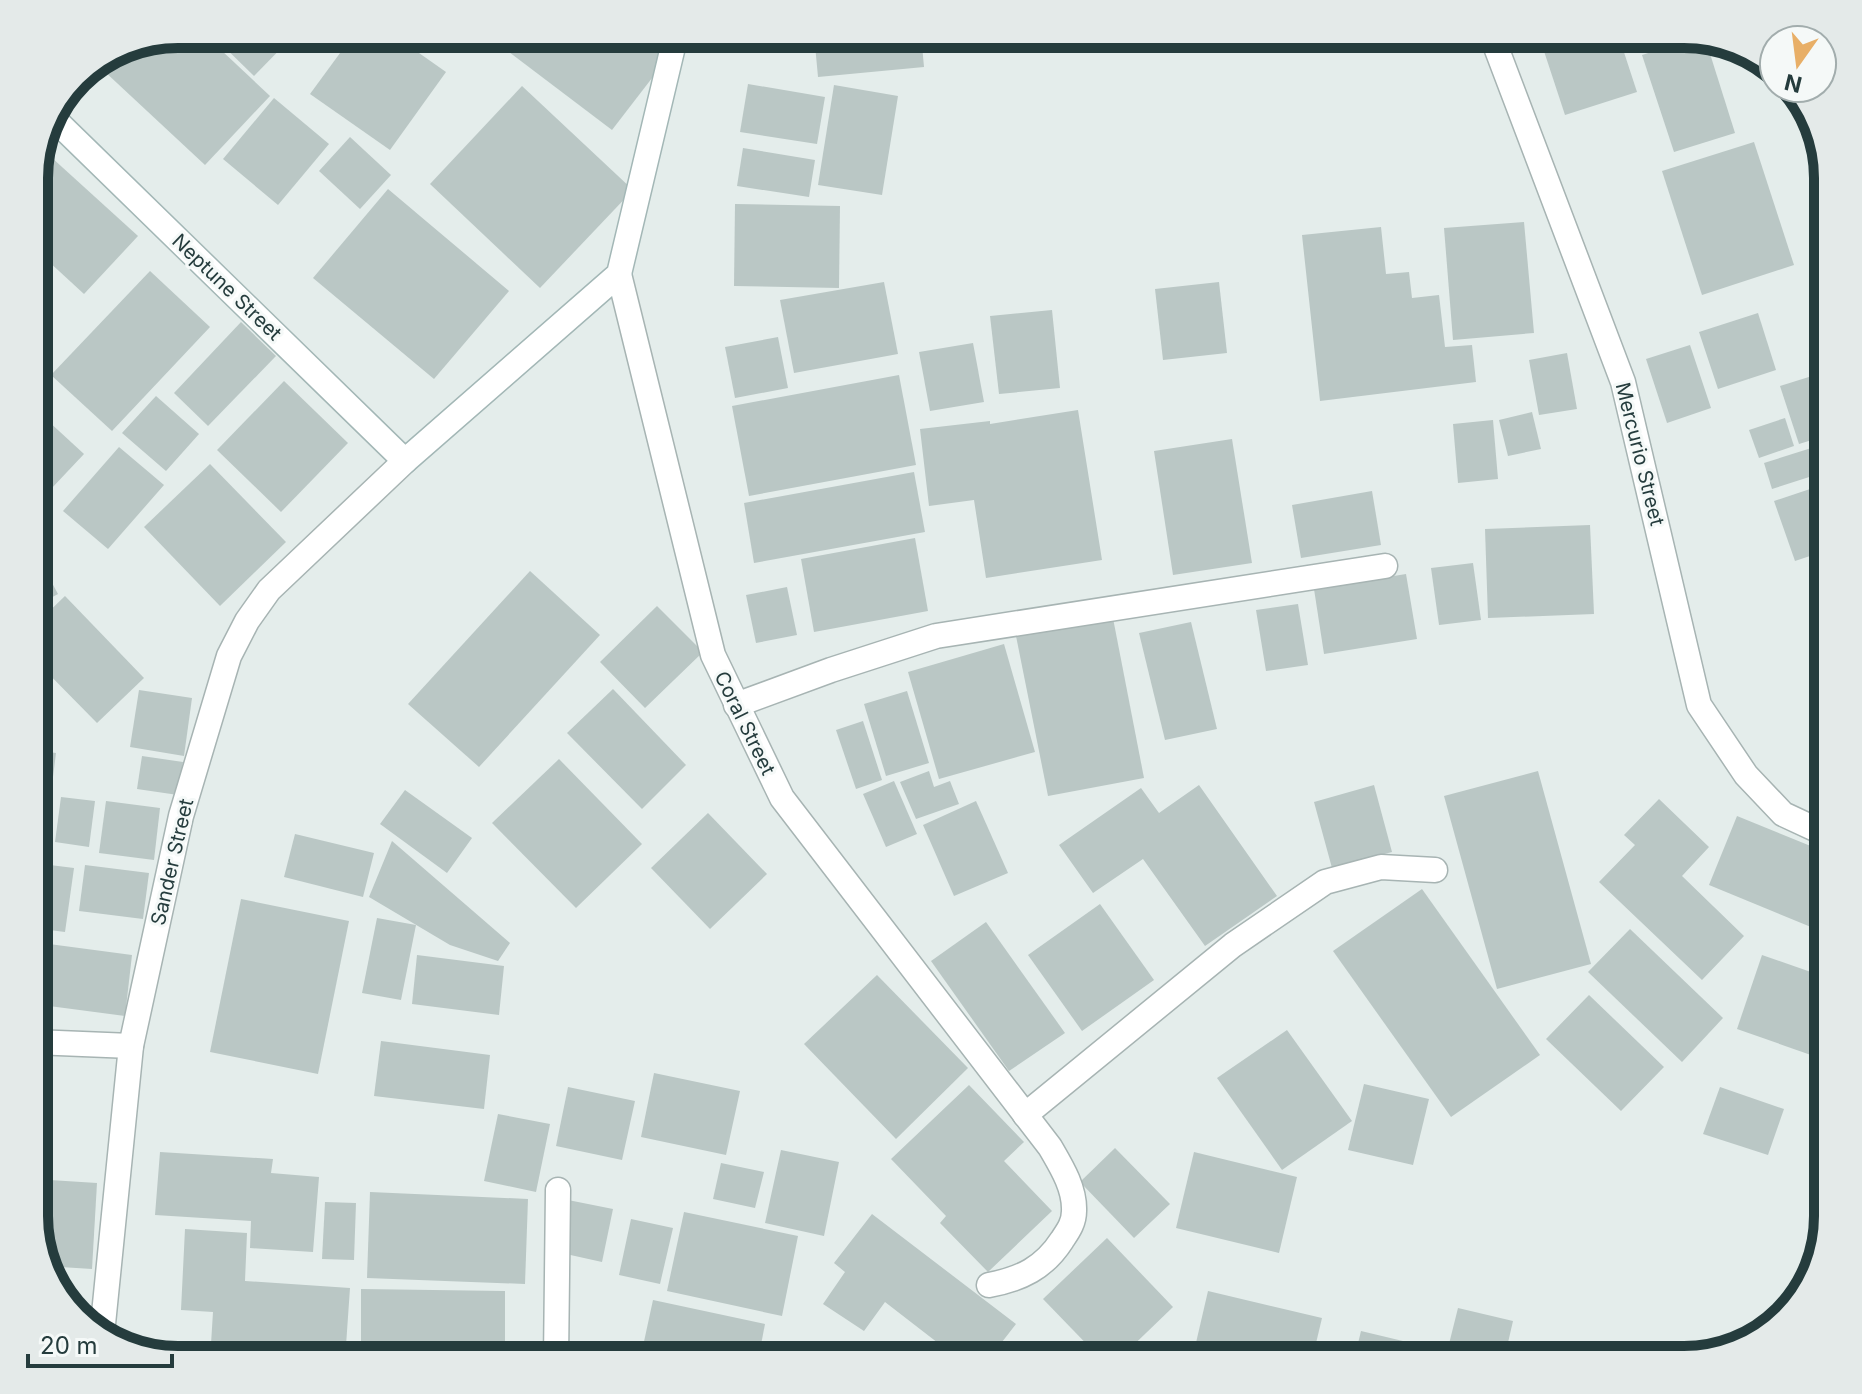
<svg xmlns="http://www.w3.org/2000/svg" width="1862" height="1394" font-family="Inter,sans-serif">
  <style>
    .building { fill: #bac7c5 }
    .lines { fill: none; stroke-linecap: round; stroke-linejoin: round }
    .street-casing { stroke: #a7b4b3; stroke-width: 27 }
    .secondary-casing { stroke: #a3b7b6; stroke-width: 27 }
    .street { stroke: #fff; stroke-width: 24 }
    .secondary { stroke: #fff; stroke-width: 24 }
    .labels { text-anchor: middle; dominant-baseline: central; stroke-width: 6; stroke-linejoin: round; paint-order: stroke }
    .street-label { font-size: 20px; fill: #253c3d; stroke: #f5f9f8 }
    .rim { fill: none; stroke: #253c3d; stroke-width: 10 }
  </style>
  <rect width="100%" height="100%" fill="#e4edeb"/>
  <g class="building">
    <polygon points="178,34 204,34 270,96 205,165 103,70 114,58"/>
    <polygon points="211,34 295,34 254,76"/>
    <polygon points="354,34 392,34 446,72 390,150 310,94"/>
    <polygon points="491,34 640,34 669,56 612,130 489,37"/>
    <polygon points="814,34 921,34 924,67 818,77"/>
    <polygon points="1557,34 1618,34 1637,92 1565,115 1540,39"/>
    <polygon points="1695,38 1706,41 1735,133 1674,152 1642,55"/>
    <polygon points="748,84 825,97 817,144 740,132"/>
    <polygon points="834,85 898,96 882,195 818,185"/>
    <polygon points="522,86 633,190 540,288 430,184"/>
    <polygon points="274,98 329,144 278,205 223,159"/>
    <polygon points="350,137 391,175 360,209 319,171"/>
    <polygon points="1754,142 1794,265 1702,295 1662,171"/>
    <polygon points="40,147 138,236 84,294 34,248 34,168"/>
    <polygon points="743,148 815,160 809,197 737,186"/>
    <polygon points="388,189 509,291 434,379 313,278"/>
    <polygon points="735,204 840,206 839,288 734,286"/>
    <polygon points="1524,222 1534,333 1453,340 1444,228"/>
    <polygon points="1381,227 1386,274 1409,272 1412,298 1439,295 1445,347 1472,345 1476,382 1320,401 1302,235"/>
    <polygon points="150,271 210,327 112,431 51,375"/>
    <polygon points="884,282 898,354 794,373 780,300"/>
    <polygon points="1219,282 1227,353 1163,360 1155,289"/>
    <polygon points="1052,310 1060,388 999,394 990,316"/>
    <polygon points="1758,313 1776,370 1718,389 1699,332"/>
    <polygon points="241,322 276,356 208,426 174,393"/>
    <polygon points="778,337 788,388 735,398 725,347"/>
    <polygon points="973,343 984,402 930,411 919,352"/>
    <polygon points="1690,345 1711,408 1667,423 1646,359"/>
    <polygon points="1567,353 1577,409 1539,415 1529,360"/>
    <polygon points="1828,371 1828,435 1799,444 1780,386"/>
    <polygon points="899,375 916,465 749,496 732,406"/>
    <polygon points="284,381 348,443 281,512 217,450"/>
    <polygon points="156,396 199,434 166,471 122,433"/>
    <polygon points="34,408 84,454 34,507"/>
    <polygon points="1078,410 1102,560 986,578 974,500 929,506 920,429 990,421 990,424"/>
    <polygon points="1532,412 1541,449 1508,456 1499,420"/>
    <polygon points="1785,418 1794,446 1759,458 1749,430"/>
    <polygon points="1493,420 1498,479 1458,483 1453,424"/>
    <polygon points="1232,439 1252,563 1173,575 1154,451"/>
    <polygon points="1824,444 1828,458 1828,471 1772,489 1764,463"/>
    <polygon points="119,447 164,485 108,549 63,511"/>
    <polygon points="210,464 286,542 220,606 144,527"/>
    <polygon points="914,472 925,532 754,563 744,503"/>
    <polygon points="1828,483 1828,550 1795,561 1774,501"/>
    <polygon points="1372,491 1381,545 1301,558 1292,505"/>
    <polygon points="1590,525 1594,614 1488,618 1485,529"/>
    <polygon points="915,538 928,611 814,632 801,559"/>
    <polygon points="39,559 58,594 34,607 34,562"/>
    <polygon points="1473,563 1481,620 1439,625 1431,568"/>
    <polygon points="530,571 600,635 479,767 408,704"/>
    <polygon points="1406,574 1417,639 1324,654 1314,589"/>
    <polygon points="787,587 797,635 756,643 746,595"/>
    <polygon points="65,596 144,678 97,723 34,659 34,626"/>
    <polygon points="1298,604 1308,665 1266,671 1256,610"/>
    <polygon points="657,606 703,652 645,708 600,662"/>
    <polygon points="1112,613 1144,778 1048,796 1015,631"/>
    <polygon points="1191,622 1217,729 1165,740 1139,633"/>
    <polygon points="1004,644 1035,752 939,779 908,672"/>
    <polygon points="613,689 686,765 642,809 567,733"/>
    <polygon points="139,690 192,698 184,756 130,747"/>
    <polygon points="907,691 929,763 886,776 864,704"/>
    <polygon points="863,721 882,780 856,789 836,730"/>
    <polygon points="34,750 56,753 44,850 34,848"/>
    <polygon points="142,756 183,762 178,795 137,789"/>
    <polygon points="559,759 642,844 576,908 492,823"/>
    <polygon points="929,771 934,787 950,781 959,804 916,819 900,782"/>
    <polygon points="1538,771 1591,964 1497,989 1444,796"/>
    <polygon points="894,781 917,834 886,847 863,794"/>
    <polygon points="1199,785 1277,896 1205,946 1143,859 1093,893 1059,845 1141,788 1159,813"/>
    <polygon points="1374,785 1392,852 1332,868 1314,802"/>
    <polygon points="405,790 472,838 447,873 380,824"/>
    <polygon points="61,797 95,801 89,847 55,842"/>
    <polygon points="1659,799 1709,847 1682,876 1744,936 1702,980 1599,882 1635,845 1624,835"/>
    <polygon points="106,801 160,808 154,860 99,853"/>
    <polygon points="976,801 1008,873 954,896 923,825"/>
    <polygon points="708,813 767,874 710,929 651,868"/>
    <polygon points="1737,816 1828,853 1828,934 1709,885"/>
    <polygon points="295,834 374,853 363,897 284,877"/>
    <polygon points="392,841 510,943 498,961 450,945 369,897"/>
    <polygon points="34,863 74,868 65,932 34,928"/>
    <polygon points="85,865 149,873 143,919 79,911"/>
    <polygon points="1422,889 1540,1055 1451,1117 1333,951"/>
    <polygon points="241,899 349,921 318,1074 210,1052"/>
    <polygon points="1100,904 1154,980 1082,1031 1028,955"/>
    <polygon points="377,918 416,925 401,1000 362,993"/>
    <polygon points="986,922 1065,1033 1009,1071 931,961"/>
    <polygon points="1630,929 1723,1018 1682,1062 1588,972"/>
    <polygon points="34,942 132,955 125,1016 34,1004"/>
    <polygon points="417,955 504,966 499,1015 412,1004"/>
    <polygon points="1762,955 1828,978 1828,1061 1737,1029"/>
    <polygon points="877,975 968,1068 896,1139 804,1044"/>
    <polygon points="1589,995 1664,1067 1621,1111 1546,1039"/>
    <polygon points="1287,1030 1352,1121 1282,1170 1217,1078"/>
    <polygon points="381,1041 490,1055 484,1109 374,1096"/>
    <polygon points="654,1073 740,1091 726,1155 641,1137"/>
    <polygon points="34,1083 45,1084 41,1162 34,1162"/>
    <polygon points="1364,1084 1429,1099 1413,1165 1348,1150"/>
    <polygon points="969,1085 1024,1142 1004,1161 1052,1211 988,1272 940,1223 946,1216 891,1159"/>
    <polygon points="568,1087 635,1101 622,1160 556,1146"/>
    <polygon points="1720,1087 1784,1109 1768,1155 1703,1134"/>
    <polygon points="498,1114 550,1124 536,1192 484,1181"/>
    <polygon points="1115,1148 1170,1204 1134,1238 1080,1182"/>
    <polygon points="781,1150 839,1162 824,1236 765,1223"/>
    <polygon points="160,1152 273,1159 271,1173 319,1177 313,1252 250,1248 251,1221 155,1215"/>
    <polygon points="1194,1152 1297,1177 1279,1253 1176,1228"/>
    <polygon points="721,1163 764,1172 755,1208 713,1199"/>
    <polygon points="34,1179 97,1183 92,1269 45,1266 34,1225"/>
    <polygon points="370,1192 528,1199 525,1284 367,1278"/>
    <polygon points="568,1200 613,1209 602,1262 557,1252"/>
    <polygon points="325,1202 356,1203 354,1260 322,1259"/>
    <polygon points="684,1212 798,1236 782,1316 667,1291"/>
    <polygon points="872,1214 1016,1324 988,1360 960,1360 885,1302 864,1331 823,1304 845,1272 834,1263"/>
    <polygon points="631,1219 673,1228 660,1284 619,1275"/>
    <polygon points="185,1229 247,1233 245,1281 350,1288 345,1360 210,1360 213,1312 181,1310"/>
    <polygon points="1107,1238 1173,1307 1118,1360 1102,1360 1043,1299"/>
    <polygon points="361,1289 505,1291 505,1360 361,1360"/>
    <polygon points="1208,1291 1322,1318 1312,1360 1192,1360"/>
    <polygon points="653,1300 765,1324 758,1360 640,1360"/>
    <polygon points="1458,1308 1513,1321 1504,1360 1445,1360"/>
    <polygon points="1361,1331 1428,1347 1425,1360 1354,1360"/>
    <polygon points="842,1341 914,1356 913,1360 838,1360"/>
  </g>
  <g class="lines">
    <g class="street-casing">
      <g id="street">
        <polyline points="1491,34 1623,382 1699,705 1746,775 1783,814 1828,835"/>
        <path d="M619,274L713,655L782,798L1050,1147C1061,1166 1075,1188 1074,1211C1074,1223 1068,1231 1062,1240C1044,1268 1021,1279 989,1285"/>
        <polyline points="736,705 831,670 936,636 1385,566"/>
        <polyline points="34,1042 131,1046"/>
        <polyline points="1025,1115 1233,945 1325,882 1381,867 1435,870"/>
        <polyline points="102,1334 131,1046 181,816 229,656 247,621 269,590 405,461"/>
        <polyline points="556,1360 558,1190"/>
      </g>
    </g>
    <g class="secondary-casing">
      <polyline id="secondary" points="49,114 405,461 619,274 676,34"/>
    </g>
    <use href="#street" class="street"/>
    <use href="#secondary" class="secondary"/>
  </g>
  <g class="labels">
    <g class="street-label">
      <text transform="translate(227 287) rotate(44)">Neptune Street</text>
      <text transform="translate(1640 454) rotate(76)">Mercurio Street</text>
      <text transform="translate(745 723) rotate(64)">Coral Street</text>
      <text transform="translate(172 862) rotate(-77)">Sander Street</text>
    </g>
  </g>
  <path d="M0 0H1862V1394H0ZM178 48H1684A130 130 0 0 1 1814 178V1216A130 130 0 0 1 1684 1346H178A130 130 0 0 1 48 1216V178A130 130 0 0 1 178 48Z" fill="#e4eae9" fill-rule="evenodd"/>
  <path class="rim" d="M178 48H1684A130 130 0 0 1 1814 178V1216A130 130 0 0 1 1684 1346H178A130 130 0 0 1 48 1216V178A130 130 0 0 1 178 48Z"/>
  <g transform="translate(1798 64) rotate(194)"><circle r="38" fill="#f5f9f8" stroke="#a2adad" stroke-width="2"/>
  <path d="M0-6L14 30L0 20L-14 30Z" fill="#e8af67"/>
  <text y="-12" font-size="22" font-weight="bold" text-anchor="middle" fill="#253c3d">N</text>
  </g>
  <path d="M28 1354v12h144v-12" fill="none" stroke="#253c3d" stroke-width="4"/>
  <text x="40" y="1354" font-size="24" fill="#253c3d" stroke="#f5f9f8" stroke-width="6" paint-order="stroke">20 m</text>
</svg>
